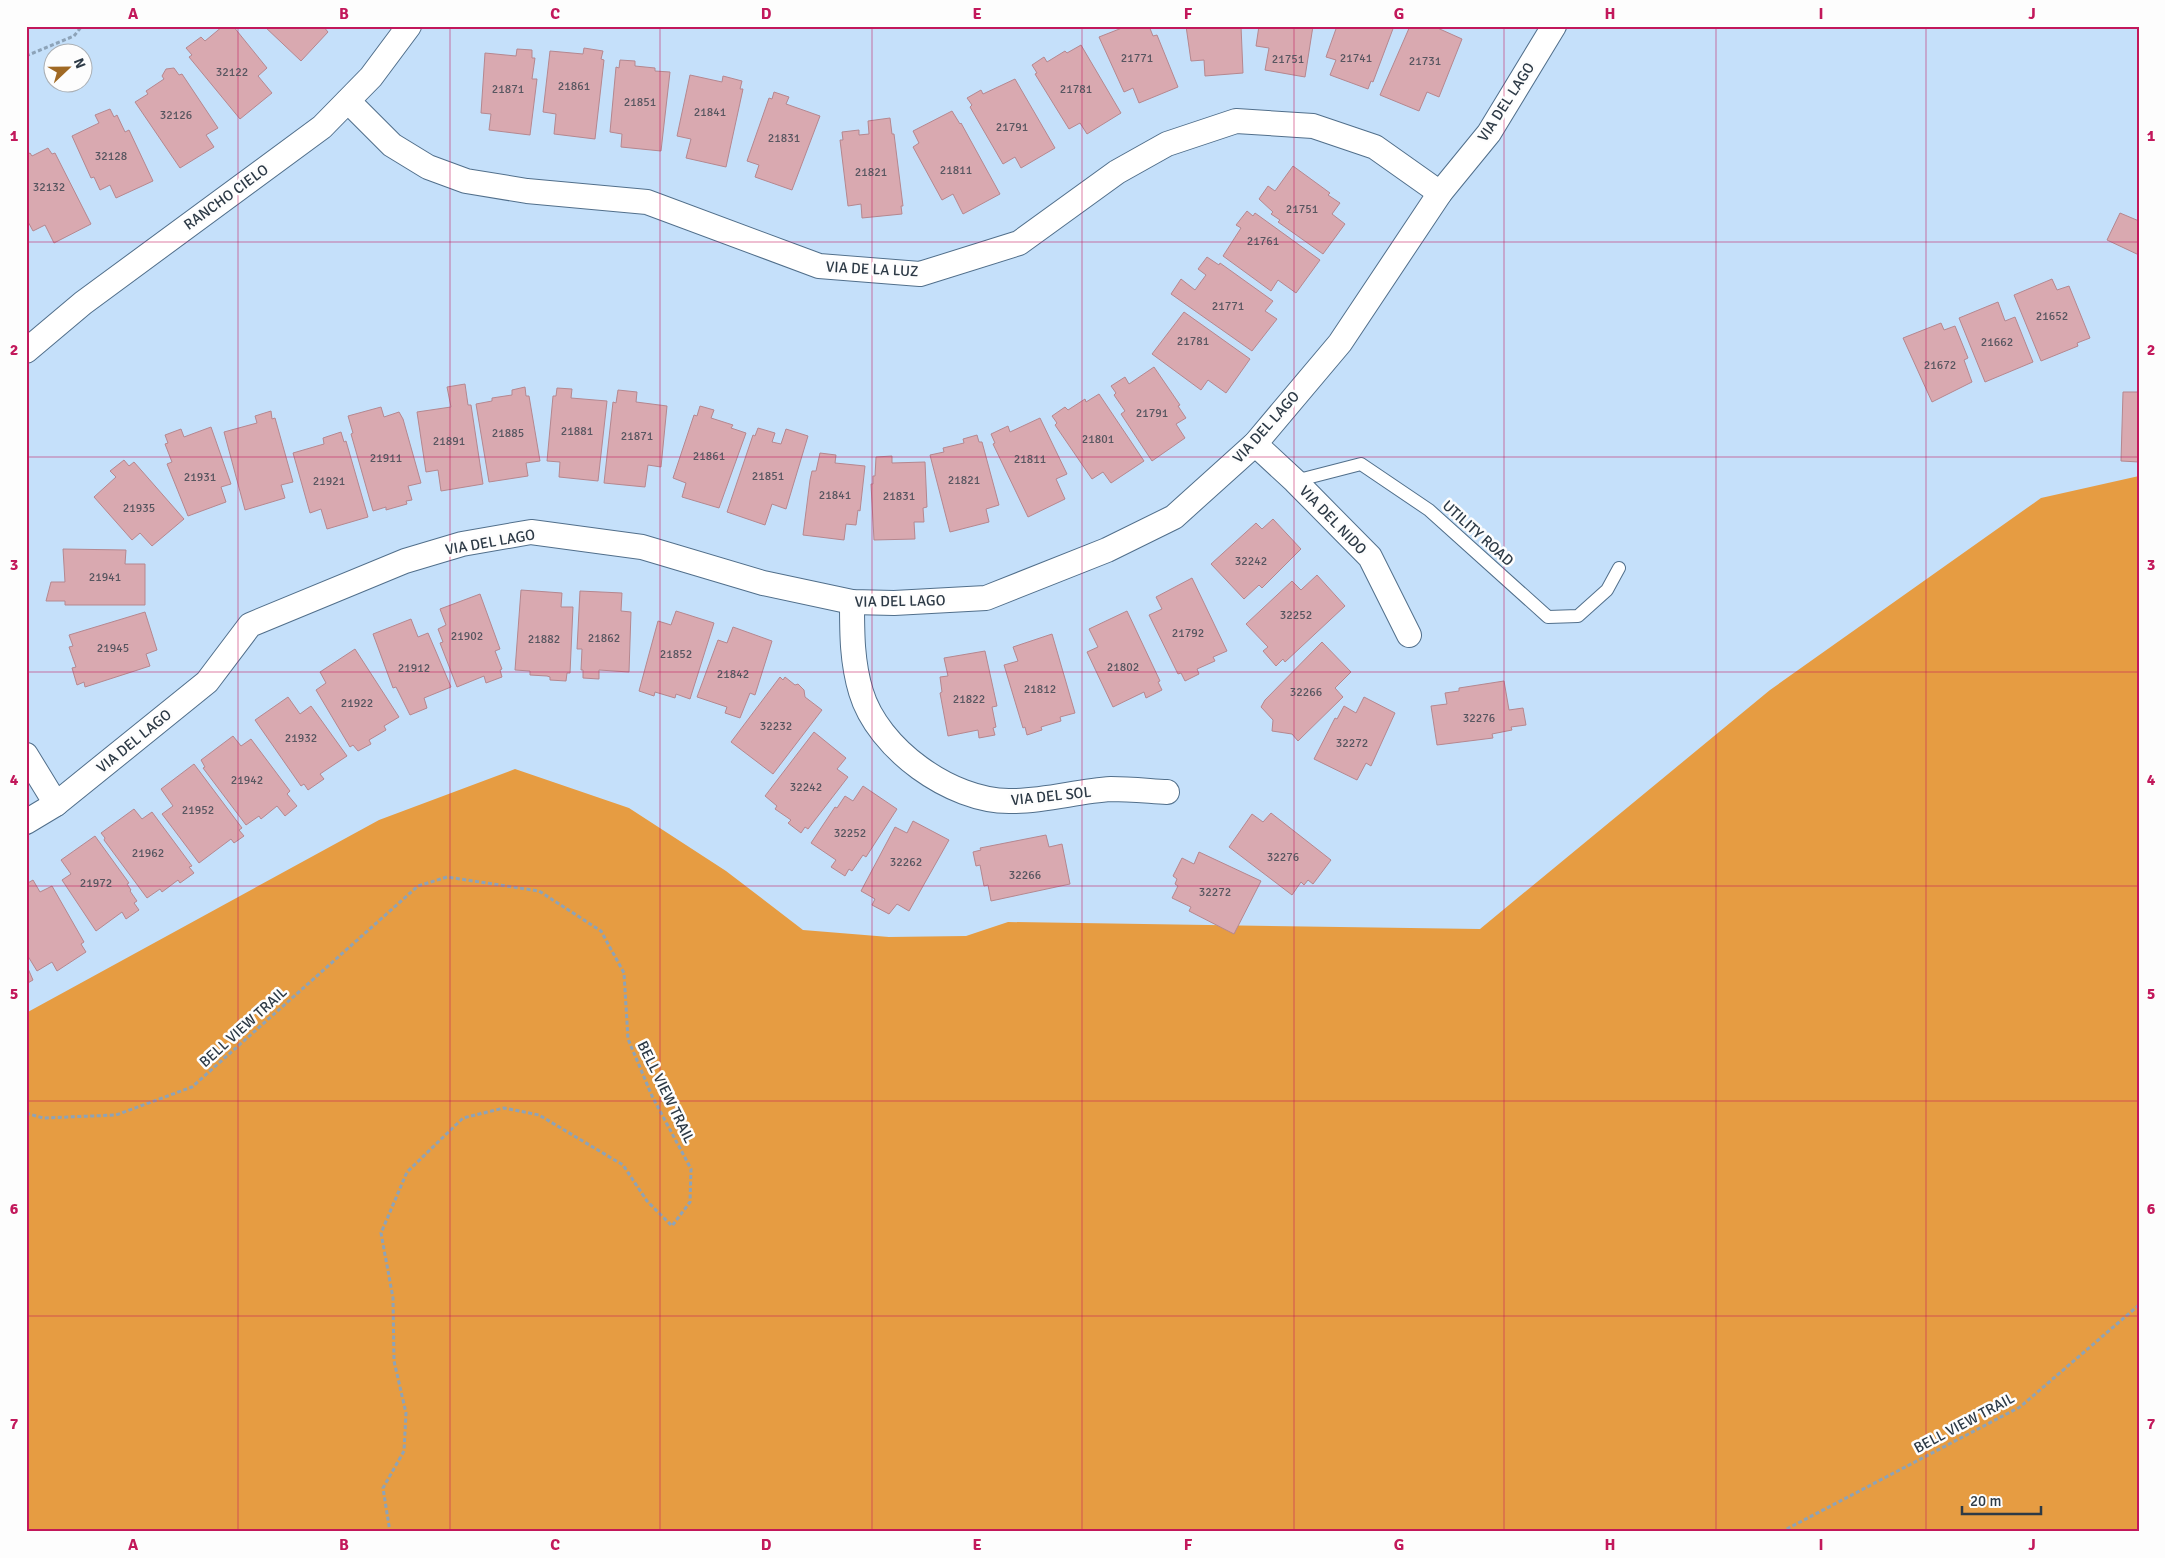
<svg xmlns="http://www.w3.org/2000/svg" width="2165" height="1558" font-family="Signika,sans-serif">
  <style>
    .green { fill: #e69c42 }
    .building { fill: #d9a9b0; stroke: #b5878f }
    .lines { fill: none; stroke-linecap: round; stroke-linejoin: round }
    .service-casing { stroke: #516f8b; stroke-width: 14 }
    .minor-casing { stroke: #516f8b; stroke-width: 26 }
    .path { stroke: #8da3b8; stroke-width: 3; stroke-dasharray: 4 2.5; stroke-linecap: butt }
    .service { stroke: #fff; stroke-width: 12 }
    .minor { stroke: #fff; stroke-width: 24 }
    .grid { fill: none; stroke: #c2185b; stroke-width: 1; stroke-opacity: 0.55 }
    .labels { text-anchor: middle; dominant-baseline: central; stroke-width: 5; stroke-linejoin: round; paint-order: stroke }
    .number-label { font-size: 12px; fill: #585660 }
    .street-label { font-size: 15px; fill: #2d3a46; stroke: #fdfdfd }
    .neatline { fill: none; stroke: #c2185b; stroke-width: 2 }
    .grid-label { font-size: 16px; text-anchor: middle; font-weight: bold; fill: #c2185b }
  </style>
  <rect width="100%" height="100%" fill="#c5e0fa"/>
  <polygon class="green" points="2139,476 2139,1532 26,1532 26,1013 379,820 515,769 629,808 726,871 803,930 889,937 966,936 1008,922 1480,929 1770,690 2041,498"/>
  <g class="building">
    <polygon points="223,26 233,26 267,68 258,76 272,93 240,119 189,57 192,55 186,48 201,37 205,41"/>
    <polygon points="264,26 323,26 328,32 301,61"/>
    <polygon points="1127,26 1149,26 1153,36 1157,35 1178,87 1139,103 1133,88 1124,92 1099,37"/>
    <polygon points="1186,26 1241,26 1243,73 1205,76 1204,60 1191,61"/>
    <polygon points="1259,26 1313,26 1305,77 1265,70 1269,48 1256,46"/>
    <polygon points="1337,26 1394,26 1373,82 1371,81 1368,89 1330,75 1336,60 1326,57"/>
    <polygon points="1410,26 1433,26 1462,39 1439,97 1427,92 1419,111 1380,95"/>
    <polygon points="1081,45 1121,113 1087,134 1080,123 1069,129 1035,74 1037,73 1032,65 1044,57 1047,62 1065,51 1067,53"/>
    <polygon points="584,48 603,51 601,59 604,60 595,139 554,134 556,114 543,112 550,51 583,54"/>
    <polygon points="517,49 532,50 532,58 535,58 532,79 537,79 530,135 489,130 491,114 481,113 485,53 516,56"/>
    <polygon points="620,60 635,61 635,66 655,68 655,71 670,72 661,151 621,147 622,134 610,132 616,67 619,68"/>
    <polygon points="174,68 179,75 182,74 218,128 206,135 214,147 180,168 135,102 148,94 146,91 164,79 162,76 166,69"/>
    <polygon points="690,75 722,82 723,76 742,81 740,89 743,89 726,167 686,158 691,139 677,136"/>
    <polygon points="1015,79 1055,148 1021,168 1015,157 1003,164 970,107 972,105 967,98 981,90 983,94"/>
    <polygon points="774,92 789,97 786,104 820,116 792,190 755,177 759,165 747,161 769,98 772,99"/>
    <polygon points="110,109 114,117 117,115 125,132 129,130 153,181 116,198 110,185 100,190 94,177 91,178 72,136 99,123 95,115"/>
    <polygon points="952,111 960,124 961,123 1000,194 963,214 953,194 942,200 913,147 919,143 913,131"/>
    <polygon points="890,118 892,134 894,134 903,206 901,206 902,214 862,218 861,204 848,206 840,140 843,140 842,132 859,130 859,135 869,134 868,121"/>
    <polygon points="48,148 52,154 55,153 91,224 54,243 45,225 33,231 26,218 26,155 30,153 32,156"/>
    <polygon points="1293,166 1330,193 1328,195 1340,203 1332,214 1345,224 1323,254 1278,222 1280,220 1271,214 1273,212 1259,199 1268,186 1275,191"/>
    <polygon points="1247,211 1253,216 1255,213 1320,260 1296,293 1278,280 1271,291 1223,256 1241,228 1236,225"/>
    <polygon points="2120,213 2139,221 2139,255 2107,240"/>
    <polygon points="1207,257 1219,265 1220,263 1273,301 1265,311 1277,319 1252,351 1171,294 1181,279 1195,290 1206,275 1198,269"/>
    <polygon points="2052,279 2057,290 2069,286 2090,338 2077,343 2078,346 2041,361 2014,295"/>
    <polygon points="1998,302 2005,321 2015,317 2033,362 1985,382 1959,318"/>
    <polygon points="1184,312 1250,359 1226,393 1208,380 1201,390 1152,354"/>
    <polygon points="1941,323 1944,330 1955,326 1968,358 1964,360 1972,382 1932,402 1903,338"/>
    <polygon points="1154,367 1180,405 1178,406 1186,418 1176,424 1185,438 1152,461 1121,414 1125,411 1114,395 1116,393 1111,386 1125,377 1129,384"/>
    <polygon points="465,384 468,405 471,405 483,484 441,491 438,470 426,472 417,412 451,407 447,387"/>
    <polygon points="525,387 526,396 529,396 540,461 526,463 528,476 489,482 476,404 492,401 492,398 512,395 512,390"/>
    <polygon points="557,388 572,389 571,398 607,401 598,481 559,477 560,462 547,461 553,396 556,396"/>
    <polygon points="618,390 637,392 636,402 667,406 661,467 648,465 645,487 604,483 613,402 616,403"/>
    <polygon points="2123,392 2139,392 2139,462 2121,461"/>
    <polygon points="1099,394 1144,461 1111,483 1103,472 1092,479 1055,425 1057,423 1052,416 1065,407 1068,410 1085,399 1086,402"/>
    <polygon points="700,406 714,410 711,418 733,425 731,428 746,433 719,508 682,497 686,483 673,478 694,415 697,416"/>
    <polygon points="381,407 384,417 399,412 403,419 421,483 408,486 412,500 406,501 407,504 386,510 386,507 373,511 351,434 353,433 348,416"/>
    <polygon points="271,411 272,419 275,418 293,482 281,485 285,498 245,510 224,432 257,423 255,416"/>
    <polygon points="1040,418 1067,474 1056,479 1065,499 1028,517 993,444 995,443 991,434 1008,426 1010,432"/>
    <polygon points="211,427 231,484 221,487 226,502 188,516 167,464 172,462 165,444 168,443 165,435 181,429 184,437"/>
    <polygon points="758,428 775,433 772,442 781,444 786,429 808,436 786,509 772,504 765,525 727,512 753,435 755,436"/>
    <polygon points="341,432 344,442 346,441 368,517 327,529 321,509 310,513 293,453 324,444 323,438"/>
    <polygon points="977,435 979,442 982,442 999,505 986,509 989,522 950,532 930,455 944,452 943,448 964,443 963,439"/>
    <polygon points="820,453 836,455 835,463 865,466 860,511 858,510 856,525 846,524 844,540 803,535 810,480 812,471 816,471"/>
    <polygon points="892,456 892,463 925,462 927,507 923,508 924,522 914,522 915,539 874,540 871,484 873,484 873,476 875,476 876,457"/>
    <polygon points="124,460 129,466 134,462 184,519 152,546 140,533 132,540 94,497 116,477 110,471"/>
    <polygon points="1273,519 1301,549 1262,588 1259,585 1244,599 1211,564 1256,523 1262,529"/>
    <polygon points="63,549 126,550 125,564 145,564 145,605 65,605 65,601 46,601 51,582 65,582"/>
    <polygon points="1317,575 1345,606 1285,662 1283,659 1276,666 1263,651 1268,647 1246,624 1292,581 1301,590"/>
    <polygon points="1192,578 1227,651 1213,657 1215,661 1197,669 1199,674 1185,681 1181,673 1178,674 1149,615 1162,609 1156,597"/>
    <polygon points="521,590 562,593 561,607 573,607 570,673 567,673 566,681 550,680 550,677 547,676 530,675 530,671 515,670"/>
    <polygon points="580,591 622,593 621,611 631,612 629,672 599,670 599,679 583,678 583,670 581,670 582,649 577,649"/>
    <polygon points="480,594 500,649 495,651 502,669 500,670 502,677 486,683 484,676 457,687 440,643 443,642 438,629 446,625 440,609"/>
    <polygon points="676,611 714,623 690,699 676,694 675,698 655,692 654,696 639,691 658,621 671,625"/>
    <polygon points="1127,611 1160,681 1158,682 1162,690 1146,698 1144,692 1113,707 1087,652 1098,647 1089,629"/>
    <polygon points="145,612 157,650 146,654 150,666 85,687 84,682 77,685 72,668 76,667 69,647 73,646 69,635"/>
    <polygon points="411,619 418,637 428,633 451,687 424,698 427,708 410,715 396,687 393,688 373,634"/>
    <polygon points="733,627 772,641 755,695 750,693 740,718 725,713 727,707 697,697 718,640 727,643"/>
    <polygon points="1052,634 1075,713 1060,717 1061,721 1041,727 1042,730 1027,735 1025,727 1023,728 1004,665 1018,661 1013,647"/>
    <polygon points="1322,642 1351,672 1335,688 1343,697 1298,741 1292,734 1272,731 1273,720 1261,707 1265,700"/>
    <polygon points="355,649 399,717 384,726 386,730 369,740 371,744 358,751 353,745 350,747 316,690 326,683 320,672"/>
    <polygon points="985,651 997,706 992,707 996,727 993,728 995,735 979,738 978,730 948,736 940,693 942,692 940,677 948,676 944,658"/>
    <polygon points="780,677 783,680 785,677 795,685 798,684 804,690 805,697 822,710 773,774 731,742"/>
    <polygon points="1504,681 1509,710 1523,708 1526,725 1511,727 1512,730 1492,734 1493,738 1437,745 1431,706 1447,704 1445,693 1459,691 1459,688"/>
    <polygon points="288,697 300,714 311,706 347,756 320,774 324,779 308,790 304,784 301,786 255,720"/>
    <polygon points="1364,697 1395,713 1371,766 1366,763 1357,780 1314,759 1335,718 1337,719 1344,706 1356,713"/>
    <polygon points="814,732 846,758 837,769 848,777 808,829 805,827 801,833 788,823 791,820 775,809 777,806 765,796"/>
    <polygon points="233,736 241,746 251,739 290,791 287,794 297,806 285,816 277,806 261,819 259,816 246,825 203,768 205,767 201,760"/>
    <polygon points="194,764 242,828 239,830 244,836 234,843 231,839 199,863 162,814 173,806 161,789"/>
    <polygon points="863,786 897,809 866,857 863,855 852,871 849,869 845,876 831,867 836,860 811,843 835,807 837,808 845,796 853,801"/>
    <polygon points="134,809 142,819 152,812 192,866 189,867 194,873 180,883 178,880 162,892 160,889 147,898 104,840 105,838 101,833"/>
    <polygon points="1271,813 1331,860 1313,884 1308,880 1304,885 1301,882 1292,895 1229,847 1252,814 1263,822"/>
    <polygon points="913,821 949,840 909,911 897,904 889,914 872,905 875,899 861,891 895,827 907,833"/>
    <polygon points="1046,835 1049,847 1062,844 1070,884 991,901 988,885 984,886 980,865 976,866 973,852 981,850 980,848"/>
    <polygon points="95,836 129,883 127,884 131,890 130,891 137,901 134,903 139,910 126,919 122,912 96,931 62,880 71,874 61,860"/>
    <polygon points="1199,852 1261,881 1234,934 1189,911 1191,907 1172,898 1178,886 1175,884 1177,879 1173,876 1182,858 1194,864"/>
    <polygon points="33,880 40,892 52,886 84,942 81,944 86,952 57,971 52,962 37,971 26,953 26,884"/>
    <polygon points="26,964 33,980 26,984"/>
  </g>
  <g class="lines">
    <g class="service-casing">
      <polyline id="service" points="1295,481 1361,464 1429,510 1548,617 1578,616 1607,590 1619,568"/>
    </g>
    <g class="minor-casing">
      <g id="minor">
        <polyline points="348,101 392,145 428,167 466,181 527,191 647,202 819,266 920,274 1019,243 1117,172 1167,144 1236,121 1313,126 1375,147 1440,193"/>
        <polyline points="26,351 83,303 322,127 371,77 409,26"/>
        <polyline points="1255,444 1295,481 1370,557 1409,635"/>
        <path d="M852,602C852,634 852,662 861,692C878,749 951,801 1009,801C1043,802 1077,791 1111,789C1129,789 1149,791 1167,792"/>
        <polyline points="26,755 56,804"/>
        <polyline points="26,822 56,804 207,682 250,625 405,561 462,544 531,532 642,547 763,583 852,602 894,603 986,598 1107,550 1174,517 1255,444 1340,343 1440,193 1489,133 1554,26"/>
      </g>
    </g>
    <g class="path">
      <polyline points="26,56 74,36 82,26"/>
      <polyline points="26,1113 43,1118 116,1115 192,1087 418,886 447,877 539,891 601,931 624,973 628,1039 652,1096 691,1169 690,1202 672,1226 647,1201 623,1165 539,1115 504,1108 463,1118 407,1172 381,1233 393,1298 394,1361 406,1413 404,1451 383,1488 390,1532"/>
      <polyline points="1781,1532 2020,1407 2139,1305"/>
    </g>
    <use href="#service" class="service"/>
    <use href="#minor" class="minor"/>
  </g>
  <path class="grid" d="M238,26V1532M450,26V1532M660,26V1532M872,26V1532M1082,26V1532M1294,26V1532M1504,26V1532M1716,26V1532M1926,26V1532M26,242H2139M26,457H2139M26,672H2139M26,886H2139M26,1101H2139M26,1316H2139"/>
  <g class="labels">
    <g class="number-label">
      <text x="1137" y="58">21771</text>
      <text x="1356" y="58">21741</text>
      <text x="1288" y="59">21751</text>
      <text x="1425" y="61">21731</text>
      <text x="232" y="72">32122</text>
      <text x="574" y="86">21861</text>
      <text x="508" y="89">21871</text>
      <text x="1076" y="89">21781</text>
      <text x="640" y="102">21851</text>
      <text x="710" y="112">21841</text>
      <text x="176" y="115">32126</text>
      <text x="1012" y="127">21791</text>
      <text x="784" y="138">21831</text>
      <text x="111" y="156">32128</text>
      <text x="956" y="170">21811</text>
      <text x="871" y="172">21821</text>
      <text x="49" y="187">32132</text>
      <text x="1302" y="209">21751</text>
      <text x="1263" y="241">21761</text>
      <text x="1228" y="306">21771</text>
      <text x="2052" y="316">21652</text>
      <text x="1193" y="341">21781</text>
      <text x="1997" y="342">21662</text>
      <text x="1940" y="365">21672</text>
      <text x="1152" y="413">21791</text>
      <text x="577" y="431">21881</text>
      <text x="508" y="433">21885</text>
      <text x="637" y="436">21871</text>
      <text x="1098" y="439">21801</text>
      <text x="449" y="441">21891</text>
      <text x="709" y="456">21861</text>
      <text x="386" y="458">21911</text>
      <text x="1030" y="459">21811</text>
      <text x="768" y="476">21851</text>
      <text x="200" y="477">21931</text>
      <text x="964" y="480">21821</text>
      <text x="329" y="481">21921</text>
      <text x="835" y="495">21841</text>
      <text x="899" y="496">21831</text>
      <text x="139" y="508">21935</text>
      <text x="1251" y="561">32242</text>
      <text x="105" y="577">21941</text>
      <text x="1296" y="615">32252</text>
      <text x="1188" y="633">21792</text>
      <text x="467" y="636">21902</text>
      <text x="604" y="638">21862</text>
      <text x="544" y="639">21882</text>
      <text x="113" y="648">21945</text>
      <text x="676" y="654">21852</text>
      <text x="1123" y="667">21802</text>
      <text x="414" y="668">21912</text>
      <text x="733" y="674">21842</text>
      <text x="1040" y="689">21812</text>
      <text x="1306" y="692">32266</text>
      <text x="969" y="699">21822</text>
      <text x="357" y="703">21922</text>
      <text x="1479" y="718">32276</text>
      <text x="776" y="726">32232</text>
      <text x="301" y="738">21932</text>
      <text x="1352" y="743">32272</text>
      <text x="247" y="780">21942</text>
      <text x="806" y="787">32242</text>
      <text x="198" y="810">21952</text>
      <text x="850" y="833">32252</text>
      <text x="148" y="853">21962</text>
      <text x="1283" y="857">32276</text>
      <text x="906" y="862">32262</text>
      <text x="1025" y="875">32266</text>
      <text x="96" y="883">21972</text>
      <text x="1215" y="892">32272</text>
    </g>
    <g class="street-label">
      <text transform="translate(1506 102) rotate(-57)">VIA DEL LAGO</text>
      <text transform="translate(226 197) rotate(-36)">RANCHO CIELO</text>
      <text transform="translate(872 269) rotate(3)">VIA DE LA LUZ</text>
      <text transform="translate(1266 427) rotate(-48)">VIA DEL LAGO</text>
      <text transform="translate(1333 520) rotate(46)">VIA DEL NIDO</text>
      <text transform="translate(1478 533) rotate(42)">UTILITY ROAD</text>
      <text transform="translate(490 542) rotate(-10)">VIA DEL LAGO</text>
      <text transform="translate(900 601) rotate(-1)">VIA DEL LAGO</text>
      <text transform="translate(134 741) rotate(-39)">VIA DEL LAGO</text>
      <text transform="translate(1051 796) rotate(-6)">VIA DEL SOL</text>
      <text transform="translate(243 1027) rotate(-42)">BELL VIEW TRAIL</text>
      <text transform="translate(666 1092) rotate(64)">BELL VIEW TRAIL</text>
      <text transform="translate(1964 1423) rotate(-28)">BELL VIEW TRAIL</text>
    </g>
  </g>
  <rect width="2165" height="1558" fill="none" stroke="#fdfdfd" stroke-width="55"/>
  <g transform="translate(68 68) rotate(68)"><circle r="24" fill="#fdfdfd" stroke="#aaafb4"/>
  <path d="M0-4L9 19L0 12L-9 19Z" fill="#a06924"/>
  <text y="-8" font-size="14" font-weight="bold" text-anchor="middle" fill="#2d3a46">N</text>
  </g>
  <path d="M1962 1506v8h79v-8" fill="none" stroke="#2d3a46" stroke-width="2.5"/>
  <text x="1970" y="1506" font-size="15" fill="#2d3a46" stroke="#fdfdfd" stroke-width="4" paint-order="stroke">20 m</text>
  <rect x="28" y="28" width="2110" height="1502" class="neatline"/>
  <g class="grid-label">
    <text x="133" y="19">A</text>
    <text x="344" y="19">B</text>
    <text x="555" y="19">C</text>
    <text x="766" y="19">D</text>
    <text x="977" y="19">E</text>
    <text x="1188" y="19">F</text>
    <text x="1399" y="19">G</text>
    <text x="1610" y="19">H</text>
    <text x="1821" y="19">I</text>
    <text x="2032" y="19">J</text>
    <text x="14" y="141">1</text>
    <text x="2151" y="141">1</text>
    <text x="14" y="355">2</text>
    <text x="2151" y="355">2</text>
    <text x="14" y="570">3</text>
    <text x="2151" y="570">3</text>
    <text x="14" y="785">4</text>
    <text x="2151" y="785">4</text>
    <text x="14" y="999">5</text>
    <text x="2151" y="999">5</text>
    <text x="14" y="1214">6</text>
    <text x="2151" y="1214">6</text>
    <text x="14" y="1429">7</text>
    <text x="2151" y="1429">7</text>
    <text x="133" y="1550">A</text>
    <text x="344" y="1550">B</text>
    <text x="555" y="1550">C</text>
    <text x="766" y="1550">D</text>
    <text x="977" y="1550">E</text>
    <text x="1188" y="1550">F</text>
    <text x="1399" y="1550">G</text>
    <text x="1610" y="1550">H</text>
    <text x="1821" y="1550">I</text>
    <text x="2032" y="1550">J</text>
  </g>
</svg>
